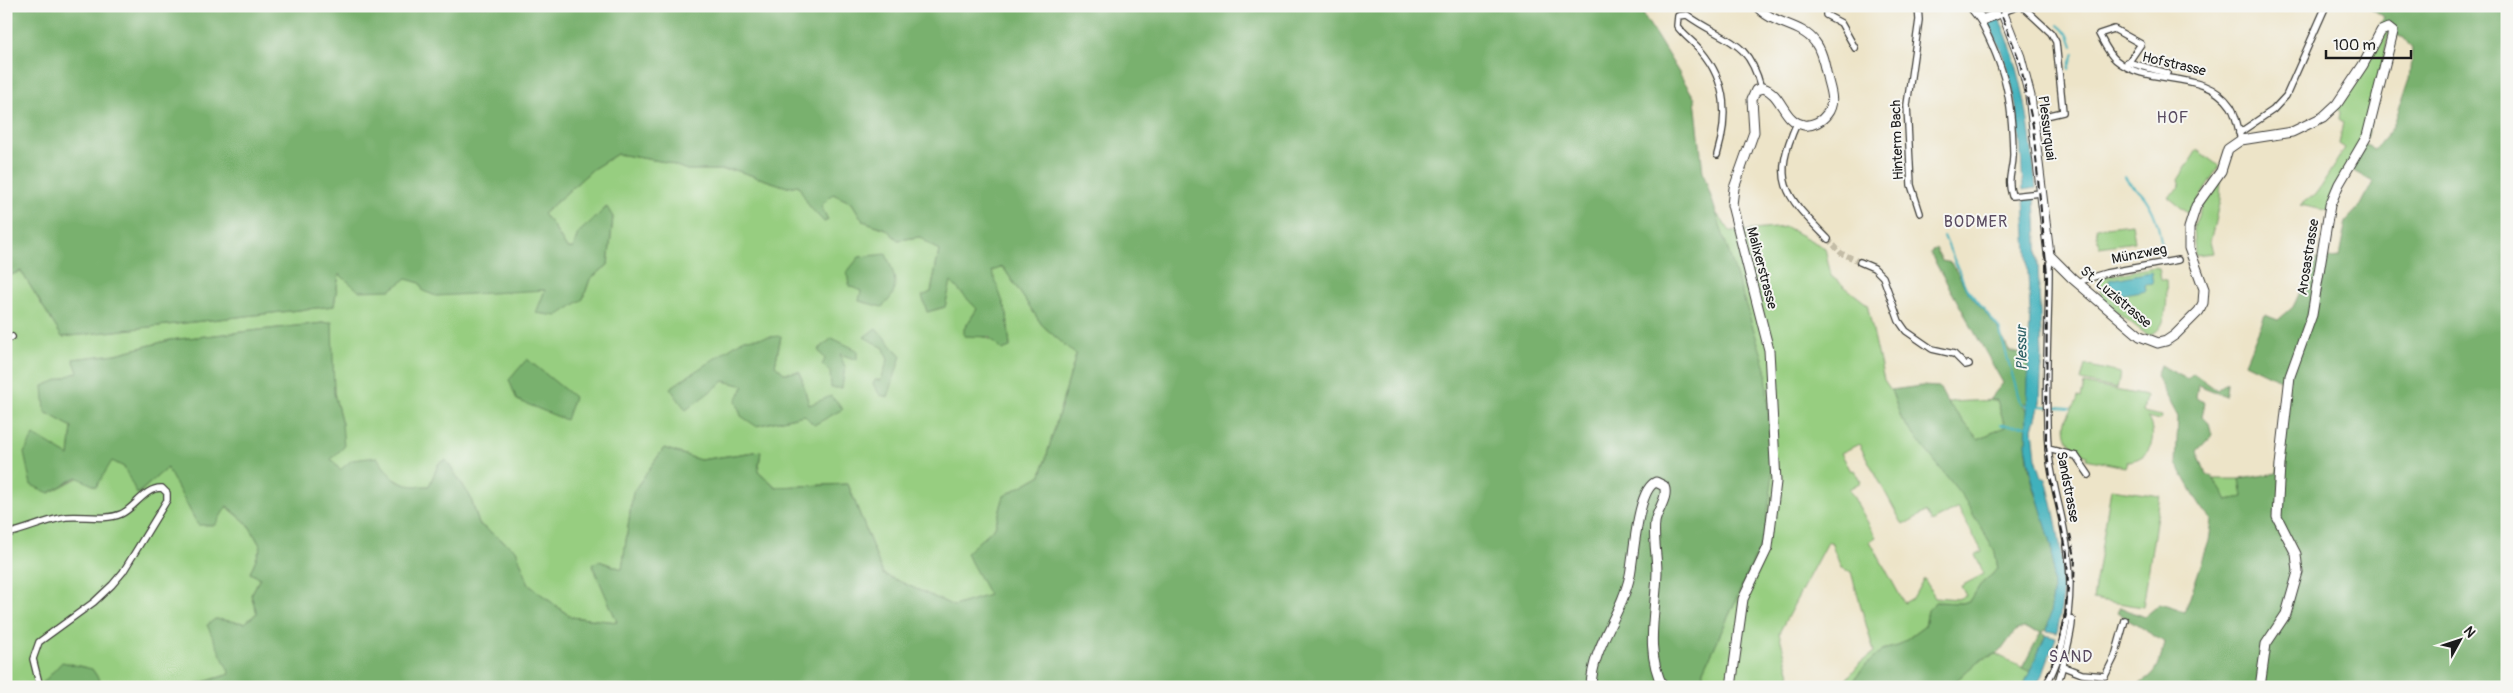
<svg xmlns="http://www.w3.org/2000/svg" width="2513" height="693" font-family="Pangolin,sans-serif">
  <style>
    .green { fill: #97ce80; stroke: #5a754e; fill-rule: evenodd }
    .forest { fill: #79b16e; stroke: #4a6645 }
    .water { fill: #41b1bc; stroke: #2e666c }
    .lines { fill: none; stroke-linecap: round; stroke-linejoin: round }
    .stream { stroke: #41b1bc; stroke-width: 2 }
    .street-tunnel { stroke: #c3bca6; stroke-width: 5.5; stroke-dasharray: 5.5 3; stroke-linecap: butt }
    .street-casing { stroke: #3b3a36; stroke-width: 8 }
    .secondary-casing { stroke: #3b3a36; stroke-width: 11 }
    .primary-casing { stroke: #3b3a36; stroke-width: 11 }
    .street { stroke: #fff; stroke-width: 5.5 }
    .secondary { stroke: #fff; stroke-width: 9 }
    .primary { stroke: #fff; stroke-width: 9 }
    .rail { stroke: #1c1c1c; stroke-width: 2; stroke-dasharray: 8 4; stroke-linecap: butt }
    .labels { text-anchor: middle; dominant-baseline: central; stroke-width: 4; stroke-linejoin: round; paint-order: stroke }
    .street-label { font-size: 14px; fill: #1c1c1c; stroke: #f6f6f2 }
    .water-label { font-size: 15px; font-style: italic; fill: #2d5f64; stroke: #f6f6f2 }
    .quarter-label { font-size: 16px; letter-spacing: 1px; fill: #594b60; stroke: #f6f6f2 }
  </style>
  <rect width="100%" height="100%" fill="#f6f6f2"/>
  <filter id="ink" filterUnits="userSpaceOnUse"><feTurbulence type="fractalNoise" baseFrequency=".02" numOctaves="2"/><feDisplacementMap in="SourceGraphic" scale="10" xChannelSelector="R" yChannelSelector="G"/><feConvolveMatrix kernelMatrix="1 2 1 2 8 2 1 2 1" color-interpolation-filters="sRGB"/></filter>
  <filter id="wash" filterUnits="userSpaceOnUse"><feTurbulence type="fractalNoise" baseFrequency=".0096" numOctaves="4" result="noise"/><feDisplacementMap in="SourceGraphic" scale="20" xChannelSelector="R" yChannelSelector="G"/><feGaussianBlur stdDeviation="1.12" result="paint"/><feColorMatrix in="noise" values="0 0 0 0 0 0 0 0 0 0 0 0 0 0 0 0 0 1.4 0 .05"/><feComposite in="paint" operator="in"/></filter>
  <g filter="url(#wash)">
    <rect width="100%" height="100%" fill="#ede4c8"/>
    <g class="green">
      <polygon points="2390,29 2367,136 2329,211 2300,205 2317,192 2345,148 2339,144 2343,122 2339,119 2340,112 2335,106 2379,34"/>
      <polygon points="2197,150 2219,166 2189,214 2168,197 2180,187 2178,180"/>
      <path d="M617,154L666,162L687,170H735L787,187L798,185L824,222L828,220L821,206L833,194L852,203L863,221L886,229L898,240L920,237L939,251L927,312L945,307L951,281L977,309L964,329L1010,347L1007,314L991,271L1003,267L1042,325L1076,355L1041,475L1004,496L995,527L967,553L990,595L954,606L883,574L848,484L776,487L758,471L761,451L700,460L664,448L633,492L622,569L599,561L618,622L571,617L529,585L516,550L479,524L470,496L439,463L429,486L408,487L390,476L340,471L331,459L342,424L334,393L331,322L170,340L116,354L73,359L79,372L45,412L72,427L69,457L49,493L112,460L124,467L138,494L167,467L198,525L226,506L248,524L261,547L250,573L260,578L251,595L257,613L245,623L215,619L230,674L187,687H104L92,669L39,687H6V277L21,271L62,337L334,306L339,274L390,290L406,278L420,283L505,291L546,290L583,299L590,279L608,265L613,217L606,207L574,249L566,247L552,224L543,214L593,169ZM876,329L901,356L881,380L888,360L884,348L865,337ZM781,336L775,365L784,373L800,372L809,405L804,415L756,426L745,386L724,381Z"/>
      <polygon points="2221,178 2220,200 2210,242 2213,253 2195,255 2193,229 2203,203"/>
      <path d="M1714,210L1731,232L1786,227L1825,248L1831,276L1867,304L1884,380L1891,390L1902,420L1963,496L1995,552L1998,569L1980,585L1971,600L1963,603L1936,602L1928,610L1925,626L1898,646L1882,650L1862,669L1850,687H1840L1859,664L1874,652L1851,572L1841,568L1831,542H1827L1779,633L1792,682L1800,687H1701L1704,670L1764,538L1766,368ZM1859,444L1903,525L1926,512L1932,522L1958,508L1982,551L1975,555L1984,574L1961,586L1966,596L1957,599L1935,597L1924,578L1913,598L1904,603L1870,541L1876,537L1849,489L1861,482L1854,470L1851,471L1841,453Z"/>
      <polygon points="2132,224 2135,242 2099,247 2096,228"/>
      <path d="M2153,267L2159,268L2161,279L2166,280C2167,296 2170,333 2147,335L2102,300L2098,278Z"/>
      <polygon points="2085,365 2120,373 2117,389 2081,381"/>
      <path d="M2084,384L2146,396L2143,412L2161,416L2160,420L2147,417C2159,436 2151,460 2127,461L2125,467L2086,459L2087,455C2071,450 2061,434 2067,418C2070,410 2076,406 2078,397L2081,398Z"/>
      <polygon points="1997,400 2005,427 1978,439 1947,402"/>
      <polygon points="2213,479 2240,479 2244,497 2227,500"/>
      <polygon points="2111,489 2160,496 2143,607 2093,599"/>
      <polygon points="1996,654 2031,672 2023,687 1949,687 1978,661"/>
    </g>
    <g class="forest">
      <path d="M6,6H1652L1643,14L1695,99L1703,172L1766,368L1772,482L1764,538L1704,670L1701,687H187L230,674L207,625L215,619L245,623L257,613L251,595L260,578L250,573L261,547L248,524L227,506L215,525H198L167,468L137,494L124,467L112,461L96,487L77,477L49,493L31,485L24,453L34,435L69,456L72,427L45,412L43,386L78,372L73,359L116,354L170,340L332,322L334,393L342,424L344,447L331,459L340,470L352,460L377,457C394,482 398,487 429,486L439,463L446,460L470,496L479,524L516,550L529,585L571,617L617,622L592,564L599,561L622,569L633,492L664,448L700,460L761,451L758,471L776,487L848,484L883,574L954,606L989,595L966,553L995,527L1004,496L1041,475L1076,355L1042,325L1003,267L992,271L1007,314L1010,347L1002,350L989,337L964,336V329L977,309L951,282L945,307L927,312L922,296L931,292L939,251L920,237L898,240L886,229L863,221L852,203L833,194L821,206L828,220L824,222L809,206L798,185L787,187L735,170H687L666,162L617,154L593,169L543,214L552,224L566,247L573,249L578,233L607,207L613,217L608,265L590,279L583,299L557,316L536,313L545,290L436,296L423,291L420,283L406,279L390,290L359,291L339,274L334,306L62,337L21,271L6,277Z"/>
      <path d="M2368,6H2507V687H2135C2158,673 2159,668 2164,642L2117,613L2120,607L2144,617L2160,604L2185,612L2209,541L2212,520C2196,503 2189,483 2176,464L2178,417L2156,376L2160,365L2187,379L2193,373L2217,390L2227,382L2226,396L2198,385L2196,397L2205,403L2202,416L2209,423L2212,435L2197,451L2206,475L2212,476L2227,500L2243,497L2240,479L2277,473L2286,383L2245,363L2265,315L2278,320L2293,307L2315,260L2339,257L2346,221L2361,205L2373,182L2348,168L2363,144L2375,149L2393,127L2409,79L2412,49L2404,38L2382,30L2379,26L2384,17Z"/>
      <path d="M1936,248L1942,261L1952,263L1967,291L1997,327L2009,351L2029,356L2028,403H2024V408L2028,409C2025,436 2026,462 2034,488C2040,508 2049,526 2052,547C2056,575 2053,603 2047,631L2044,630L2043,634L2046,635L2031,672L2022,668L2041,632L2024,628L2016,630L2000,652L1978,661L1949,687H1850L1862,669L1882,650L1898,646L1925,626L1928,610L1936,602L1963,603L1971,600L1980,585L1998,569L1995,552L1963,497L1902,420L1891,390L1921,386L1939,387L1947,402L1978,439L2005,427L1997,400H1989L2003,383L1930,253Z"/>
      <path d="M886,254C895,276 902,290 882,307L859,301L861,291L849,286L847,272L859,257Z"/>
      <polygon points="876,328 901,356 888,397 880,395 873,384 875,380 881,380 888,360 884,348 864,337"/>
      <polygon points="781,336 775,365 784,373 800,372 809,405 831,396 843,409 814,425 804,415 756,426 741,416 736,400 744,386 724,381 686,410 670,388 744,339"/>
      <polygon points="832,338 857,350 857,360 840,354 845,367 842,388 831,388 830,371 822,365 825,359 818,350"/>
      <polygon points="527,359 574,397 566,420 517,400 509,380"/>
      <polygon points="62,662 92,669 104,687 39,687"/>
    </g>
    <g class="water">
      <path d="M1999,18C2024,73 2030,128 2036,188L2023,190C2020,132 2018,76 1988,24Z"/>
      <path d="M2035,196L2042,356L2040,403L2033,429L2036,458L2042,477L2046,479C2060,534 2069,576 2057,633L2047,631L2053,595L2052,547L2032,479L2026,444L2030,312L2024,198Z"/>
      <polygon points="2151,272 2153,283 2145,284 2146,290 2113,296 2109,280"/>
      <polygon points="2046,635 2056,638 2043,673 2035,687 2023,687"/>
    </g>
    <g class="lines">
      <g class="stream">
        <polyline points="2058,25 2069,35 2073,46"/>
        <polyline points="2069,69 2074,53"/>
        <path d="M2125,177C2129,186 2136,187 2142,194C2155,210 2159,227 2162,247"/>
        <polyline points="1944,236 1966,288 1999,328 2020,402 2024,405 2031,406"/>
        <polyline points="2039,406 2071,408"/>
        <polyline points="2001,425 2028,426"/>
      </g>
    </g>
  </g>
  <g filter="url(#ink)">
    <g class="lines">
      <polyline class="street-tunnel" points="1828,239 1841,253 1860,262"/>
      <g class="street-casing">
        <g id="street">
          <polyline points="1826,6 1826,15 1841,23 1855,48"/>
          <polyline points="1918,6 1919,20 1907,105 1911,185 1920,213"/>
          <polyline points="2022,6 2051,33 2056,42 2063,112 2033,119"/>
          <polyline points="2003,12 2019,6"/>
          <path d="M1980,20C2005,68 2012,97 2013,152C2014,171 2006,176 2012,196L2041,193"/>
          <polyline points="2127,62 2167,73"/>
          <path d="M2128,63L2141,44L2114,29L2099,34C2104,43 2108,53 2116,60C2149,88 2204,67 2231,107C2237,117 2238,129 2241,140"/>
          <path d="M1797,123C1770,183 1786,196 1828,239"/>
          <polyline points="2239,133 2273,110 2286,96 2326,6"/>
          <path d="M1717,155C1728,118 1728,83 1701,51C1694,42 1684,36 1677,26L1678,16L1687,15C1724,42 1748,37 1761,88"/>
          <polyline points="1860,262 1874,268 1883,277 1899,321 1906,331 1932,349 1954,354 1965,365 1969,364"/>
          <polyline points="2077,282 2106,273 2178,260"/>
          <polyline points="6,341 12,337"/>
          <polyline points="2048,449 2076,456 2089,475"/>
          <path d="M6,534C27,530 45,520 66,517C83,515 104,521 121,514C135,508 145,487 162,488L167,493V500L123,572L112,585L94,602L39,642L33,659L40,687"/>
          <polyline points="2064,667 2082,674 2105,676 2115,656 2125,620"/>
          <path d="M2045,687C2070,643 2075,583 2065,535C2060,505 2050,476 2048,446C2044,387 2049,326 2049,267L2051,258"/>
          <path d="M2056,687C2060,679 2074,624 2072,620L2067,617"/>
        </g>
      </g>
      <g class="secondary-casing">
        <g id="secondary">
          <polyline points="1971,6 1982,20 2003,12"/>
          <polyline points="2000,6 2020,57 2030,96 2049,255 2072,278 2140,336 2158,343 2166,341 2175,335 2199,311 2203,303 2204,289 2189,248 2189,228 2196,206 2221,171 2228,149 2241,140 2292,132 2323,117 2337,104 2363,65 2381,31 2388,28 2393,32 2367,136 2339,184 2330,205 2312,315 2290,376 2280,465 2277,517 2296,554 2298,572 2286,614 2266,644 2260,687"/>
        </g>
      </g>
      <g class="primary-casing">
        <g id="primary">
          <path d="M1591,687C1592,646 1622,614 1630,575C1634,556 1637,489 1656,482L1664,486C1669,497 1657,510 1655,522C1653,539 1657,556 1657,572C1656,612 1644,650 1663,687"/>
          <path d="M1731,687L1743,599L1768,547L1776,482L1769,350L1732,205L1734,188L1754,132L1752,99L1756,90L1763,88C1782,93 1783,122 1804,125C1813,126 1822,121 1827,114C1835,104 1831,92 1828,81C1825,69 1823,52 1815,42C1801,23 1772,25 1757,6"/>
        </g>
      </g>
      <use href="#street" class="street"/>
      <use href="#secondary" class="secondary"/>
      <use href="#primary" class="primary"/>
      <g class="rail">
        <polyline points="1998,6 2020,62 2033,126 2047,274 2046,446 2050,476 2067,553 2068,588 2065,620"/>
        <polyline points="2070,534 2075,557 2074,583"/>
        <polyline points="2042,687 2056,654 2066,614"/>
      </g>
    </g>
  </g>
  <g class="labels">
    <g class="street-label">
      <text transform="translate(2174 64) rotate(13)">Hofstrasse</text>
      <text transform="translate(2047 128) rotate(83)">Plessurquai</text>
      <text transform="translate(1897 140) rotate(-92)">Hinterm Bach</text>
      <text transform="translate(2139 254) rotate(-11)">Münzweg</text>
      <text transform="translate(2308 257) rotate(-81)">Arosastrasse</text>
      <text transform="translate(1762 268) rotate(75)">Malixerstrasse</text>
      <text transform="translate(2116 297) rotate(40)">St. Luzistrasse</text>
      <text transform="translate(2068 487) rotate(79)">Sandstrasse</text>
    </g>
    <g class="water-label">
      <text transform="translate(2022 348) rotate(-91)">Plessur</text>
    </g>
    <g class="quarter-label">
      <text x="2173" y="118">HOF</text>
      <text x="1976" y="222">BODMER</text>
      <text x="2071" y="657">SAND</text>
    </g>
  </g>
  <rect width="2513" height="693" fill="none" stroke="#f6f6f2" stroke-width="25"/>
  <g transform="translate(2460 640) rotate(50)" stroke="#f6f6f2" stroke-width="4" paint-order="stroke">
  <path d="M0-4L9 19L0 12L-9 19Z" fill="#1c1c1c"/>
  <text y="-8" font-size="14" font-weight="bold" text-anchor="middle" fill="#1c1c1c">N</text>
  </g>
  <path d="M2326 50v8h85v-8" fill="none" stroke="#1c1c1c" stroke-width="2.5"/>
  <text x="2333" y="50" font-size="15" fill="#1c1c1c" stroke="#f6f6f2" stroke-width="4" paint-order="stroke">100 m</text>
</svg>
